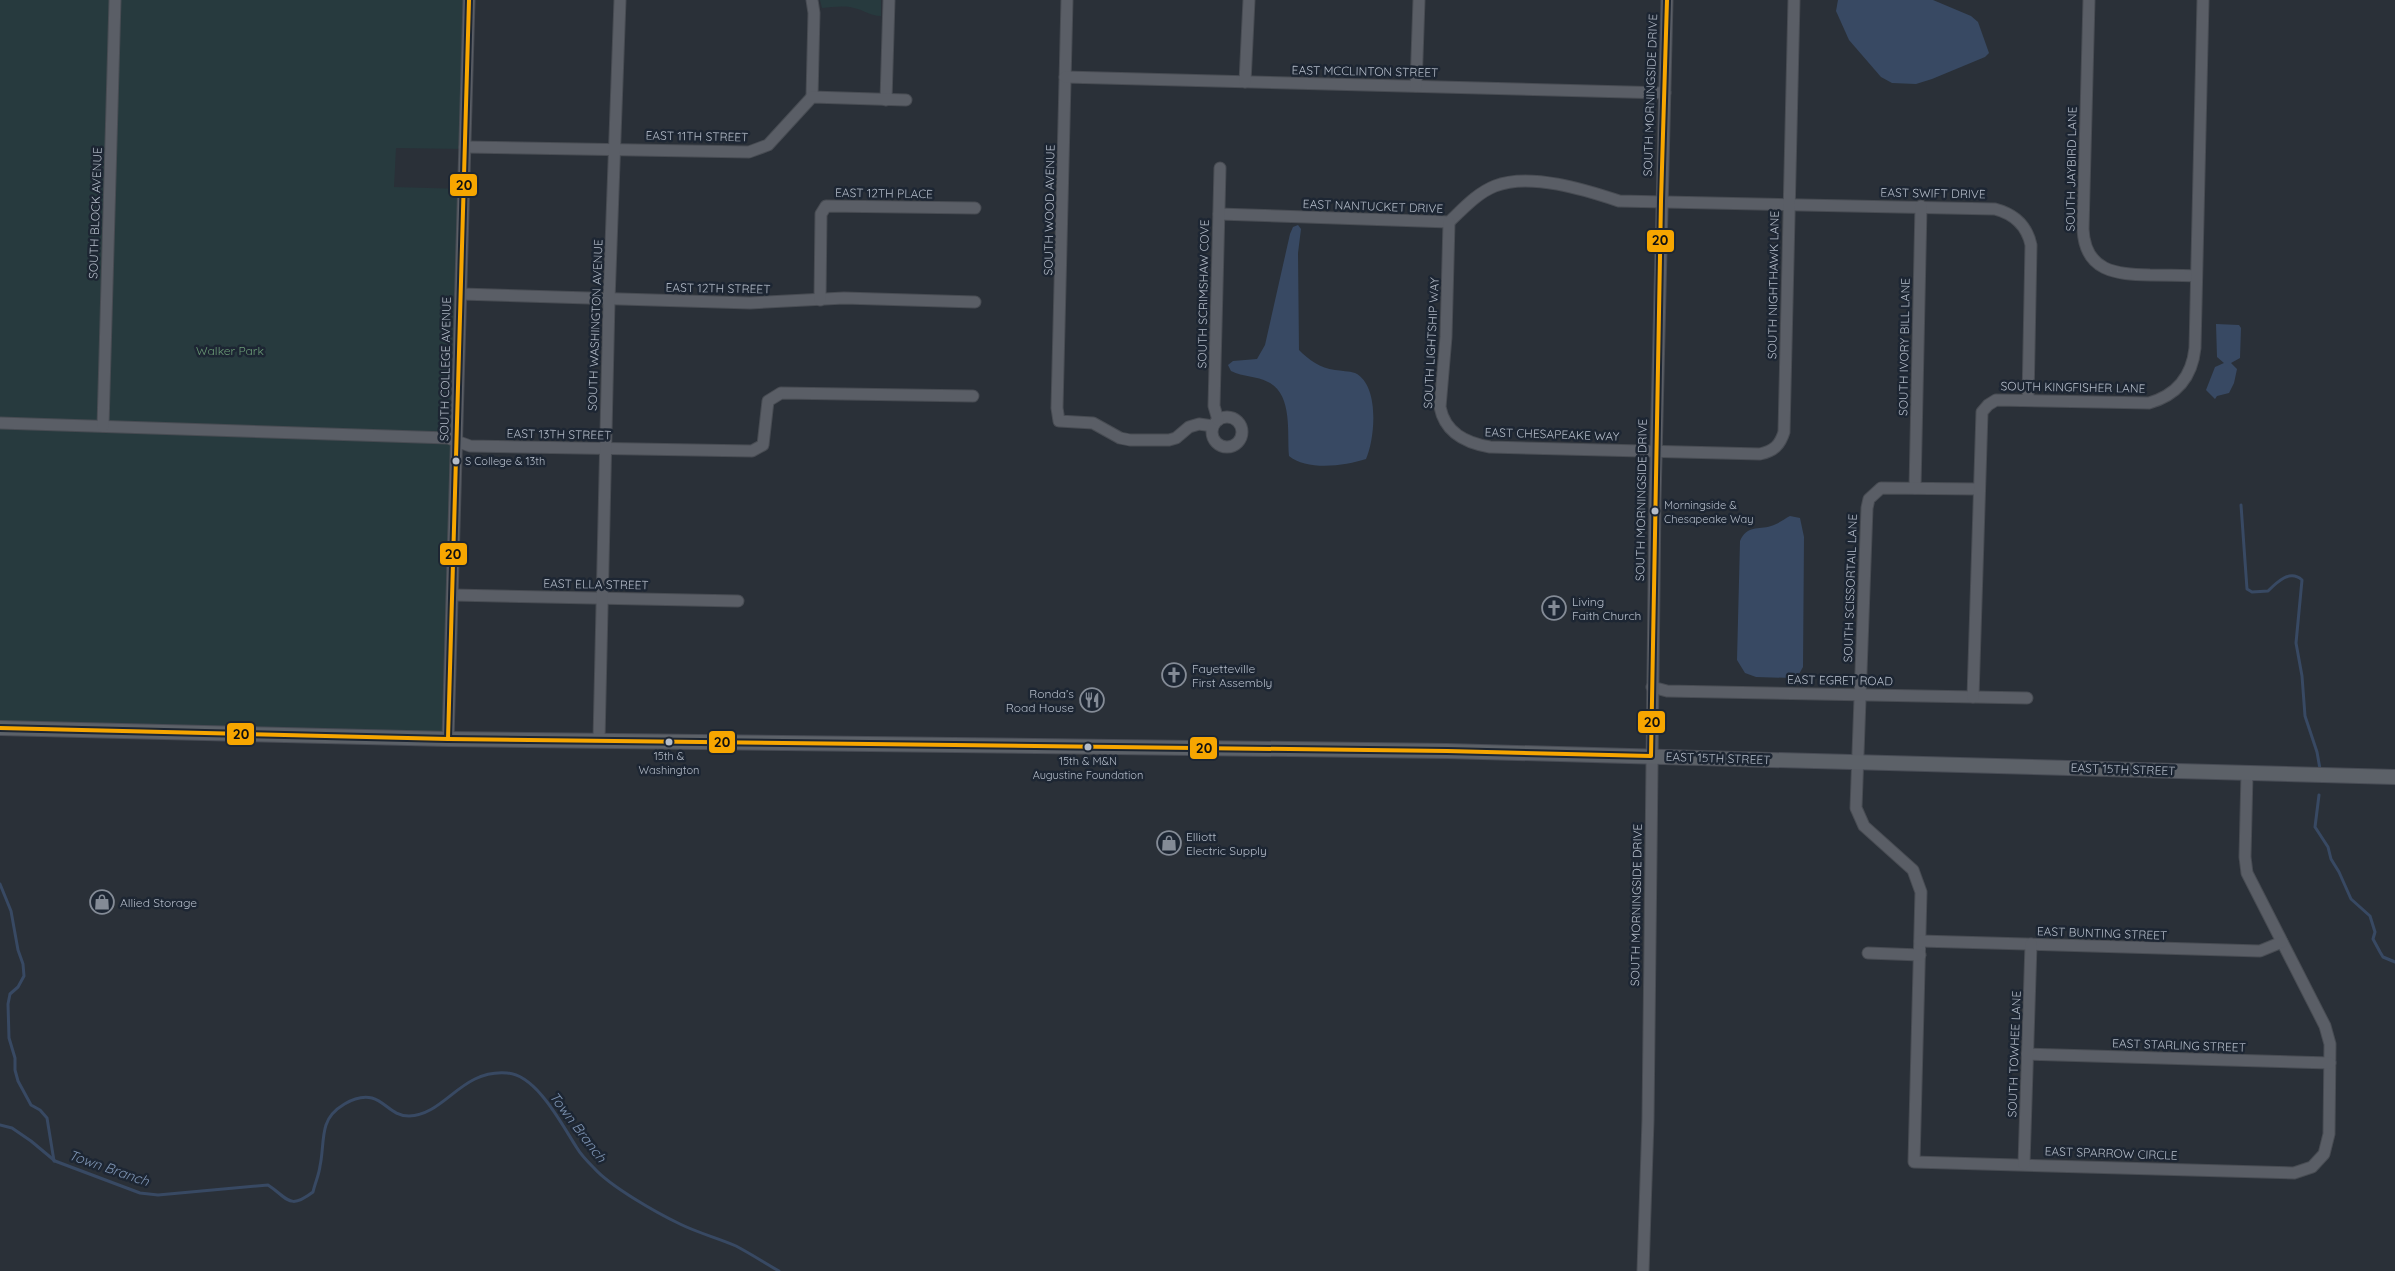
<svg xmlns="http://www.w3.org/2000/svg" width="2395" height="1271" font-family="Quicksand,sans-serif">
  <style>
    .green { fill: #273a3e }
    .water { fill: #384963 }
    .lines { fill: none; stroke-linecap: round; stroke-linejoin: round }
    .stream { stroke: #384963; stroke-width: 3 }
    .minor-casing { stroke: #484c53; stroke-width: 13 }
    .major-casing { stroke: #484c55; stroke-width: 16 }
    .minor { stroke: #5a5e66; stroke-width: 11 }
    .major { stroke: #5c6168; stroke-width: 14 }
    .bus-1-casing { stroke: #1d2633; stroke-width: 8 }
    .bus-1 { stroke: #f7a600; stroke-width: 4 }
    .bus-dot { fill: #b4bcc9; stroke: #1d2633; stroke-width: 2 }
    .labels { text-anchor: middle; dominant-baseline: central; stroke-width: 5; stroke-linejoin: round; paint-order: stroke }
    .bus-label { font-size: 11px; fill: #b4bcc9; stroke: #1d2633; text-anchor: start }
    .street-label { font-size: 12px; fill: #b4bcc9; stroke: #1d2633 }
    .park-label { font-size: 12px; fill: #6b9a76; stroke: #1d2633 }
    .poi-label { font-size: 12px; fill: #b4bcc9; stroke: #1d2633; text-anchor: start }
    .water-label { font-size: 14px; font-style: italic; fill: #7c92b1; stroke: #1d2633 }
    .line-badge { stroke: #1d2633; stroke-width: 2 }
    .pale-badge-label { font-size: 14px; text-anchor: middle; font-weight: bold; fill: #111 }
  </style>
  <rect width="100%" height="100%" fill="#2a3038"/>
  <g class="green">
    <polygon points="0,0 469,0 465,149 396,148 394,187 464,189 448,739 0,728"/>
    <path d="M820,0H881V16C870,16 864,10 854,8C844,5 833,7 822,8Z"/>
  </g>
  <g class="water">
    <polygon points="1838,0 1933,0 1971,16 1978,22 1989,53 1985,57 1932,79 1916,84 1892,83 1881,77 1849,40 1836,11"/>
    <path d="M1298,225L1301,229L1298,253L1299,350C1309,360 1320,368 1335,370C1341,371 1349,371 1355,373C1380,385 1375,439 1366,459C1345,466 1307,471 1289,456C1287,433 1293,394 1268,382C1257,376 1243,377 1231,371L1228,365L1233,361L1257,359L1265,345L1290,234L1293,227Z"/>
    <polygon points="2216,324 2239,325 2241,328 2240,358 2231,363 2237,369 2234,383 2229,393 2217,396 2215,399 2206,390 2215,367 2224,363 2217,357"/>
    <path d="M1790,516L1800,518L1804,537L1803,667L1799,674L1792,678L1756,677L1745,673L1737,660L1740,541C1747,525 1758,530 1771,526C1778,524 1784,519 1790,516Z"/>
  </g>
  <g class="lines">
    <g class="stream">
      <path d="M2241,505L2247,589L2252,592L2268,591C2277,582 2290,569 2302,580L2296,643L2302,676L2305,716L2317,752L2320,769"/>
      <polyline points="2319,795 2315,827 2328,847 2331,859 2339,872 2351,899 2370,916 2375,932 2373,939 2380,952 2383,957 2395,962"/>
      <polyline points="0,884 11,911 18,950 23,964 24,976 18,987 10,994 8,1004 9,1038 15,1058 15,1070 18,1081 31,1105 40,1110 47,1118 54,1161"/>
      <path d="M0,1125L12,1128L31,1141L55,1161L140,1193L158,1195L268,1185C289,1199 289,1210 313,1192C315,1183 319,1175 320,1166C323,1153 322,1137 326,1125C331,1109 355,1094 372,1098C386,1102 392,1116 409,1116C445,1115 461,1069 507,1073C537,1075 562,1125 577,1148C581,1155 588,1162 594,1168C611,1187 657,1213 680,1224C698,1233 718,1238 736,1246C751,1254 765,1263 779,1271"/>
    </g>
    <g class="minor-casing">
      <g id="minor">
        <polyline points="1067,0 1057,408 1059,421 1093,423 1120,438 1130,440 1169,440 1176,438 1189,427 1199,424 1213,426"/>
        <path d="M2089,0L2083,229C2085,272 2116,274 2150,275C2165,275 2181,275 2196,276"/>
        <polyline points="1065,77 1665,93"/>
        <polyline points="1245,82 1249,0"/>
        <polyline points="1416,86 1419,0"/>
        <polyline points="812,97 814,13 812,0"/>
        <polyline points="886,100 889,0"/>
        <polyline points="465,147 749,152 768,145 812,97 906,100"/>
        <path d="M1219,214L1449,222C1463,209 1477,193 1495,186C1529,172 1586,190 1619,201L1995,209C2014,214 2027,226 2031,245L2028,400"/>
        <path d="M1449,222L1446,337L1440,407C1445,433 1466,443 1490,447L1760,454C1774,451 1780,445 1784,432L1794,0"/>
        <polyline points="461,294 750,303 844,298 975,302"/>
        <polyline points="820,300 821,214 826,206 975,208"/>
        <circle cx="1227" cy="432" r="15"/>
        <polyline points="1218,420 1214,406 1220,168"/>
        <polyline points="0,423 448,438 470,446 752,451 763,445 768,401 781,393 973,396"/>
        <polyline points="103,426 115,0"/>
        <polyline points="1915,488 1921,206"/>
        <polyline points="1979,489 1881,488 1869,499 1867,508 1856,808 1864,826 1913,870 1921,892 1914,1162 2294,1173 2312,1167 2324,1154 2329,1134 2330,1044 2325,1026 2247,873 2245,857 2247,773"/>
        <polyline points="453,595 738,601"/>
        <polyline points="1652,687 1667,691 2027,698"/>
        <path d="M1973,697L1982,412L1988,405L1996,400L2149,403C2177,395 2192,377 2195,348L2203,0"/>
        <polyline points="448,739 469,0"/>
        <polyline points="599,740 609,300 620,0"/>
        <polyline points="1920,941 2260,951 2282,942"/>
        <polyline points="1868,953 1920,955"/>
        <polyline points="2027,1054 2330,1063"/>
        <polyline points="2024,1164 2031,944"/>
        <polyline points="1643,1271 1648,1120 1655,500 1667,0"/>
      </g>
    </g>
    <g class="major-casing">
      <polyline id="major" points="0,728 448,739 1447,751 2395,777"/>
    </g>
    <use href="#minor" class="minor"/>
    <use href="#major" class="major"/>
    <g class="bus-1-casing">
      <g id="bus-1">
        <polyline points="0,728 448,739 1447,751 1651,756 1661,201 1667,0"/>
        <polyline points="448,739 469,0"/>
      </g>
    </g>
    <use href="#bus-1" class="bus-1"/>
  </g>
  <defs>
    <g id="church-ring" transform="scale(1.25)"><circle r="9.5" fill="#1d2633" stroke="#848b96" stroke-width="1.5"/><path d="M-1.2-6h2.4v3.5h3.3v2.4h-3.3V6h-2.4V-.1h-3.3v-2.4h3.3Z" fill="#848b96"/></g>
    <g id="restaurant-ring" transform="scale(1.25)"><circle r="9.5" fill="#1d2633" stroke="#848b96" stroke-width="1.5"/><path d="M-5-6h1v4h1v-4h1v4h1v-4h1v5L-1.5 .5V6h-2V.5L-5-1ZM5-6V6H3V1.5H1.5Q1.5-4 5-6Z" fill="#848b96"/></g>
    <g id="shop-ring" transform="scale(1.25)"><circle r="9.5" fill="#1d2633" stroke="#848b96" stroke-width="1.5"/><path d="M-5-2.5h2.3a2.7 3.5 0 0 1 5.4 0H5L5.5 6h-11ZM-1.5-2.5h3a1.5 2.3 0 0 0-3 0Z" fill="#848b96"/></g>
  </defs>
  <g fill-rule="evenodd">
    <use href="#church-ring" x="1554" y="608"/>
    <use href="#church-ring" x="1174" y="675"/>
    <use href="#restaurant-ring" x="1092" y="700"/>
    <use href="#shop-ring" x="1169" y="843"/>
    <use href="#shop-ring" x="102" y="902"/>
  </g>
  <g class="bus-dot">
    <circle cx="456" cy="461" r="4.5"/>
    <circle cx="1655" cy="511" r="4.5"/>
    <circle cx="669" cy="742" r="4.5"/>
    <circle cx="1088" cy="747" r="4.5"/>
  </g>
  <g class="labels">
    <g class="bus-label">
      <text x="465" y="461">S College &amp; 13th</text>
      <text x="1664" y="505">Morningside &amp;<tspan x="1664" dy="14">Chesapeake Way</tspan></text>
      <text x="669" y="756" text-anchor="middle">15th &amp;<tspan x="669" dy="14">Washington</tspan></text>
      <text x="1088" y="761" text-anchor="middle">15th &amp; M&amp;N<tspan x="1088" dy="14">Augustine Foundation</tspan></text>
    </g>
    <g class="street-label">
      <text transform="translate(1365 71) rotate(1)">EAST MCCLINTON STREET</text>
      <text transform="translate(1650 95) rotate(-88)">SOUTH MORNINGSIDE DRIVE</text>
      <text transform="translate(697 136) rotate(1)">EAST 11TH STREET</text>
      <text transform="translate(2071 169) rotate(-89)">SOUTH JAYBIRD LANE</text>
      <text transform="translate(884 193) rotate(1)">EAST 12TH PLACE</text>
      <text transform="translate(1933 193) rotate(1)">EAST SWIFT DRIVE</text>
      <text transform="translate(1373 206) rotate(2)">EAST NANTUCKET DRIVE</text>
      <text transform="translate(1049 210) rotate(-89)">SOUTH WOOD AVENUE</text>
      <text transform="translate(95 213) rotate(-88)">SOUTH BLOCK AVENUE</text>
      <text transform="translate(1773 285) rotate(-89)">SOUTH NIGHTHAWK LANE</text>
      <text transform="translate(718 288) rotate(1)">EAST 12TH STREET</text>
      <text transform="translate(1203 294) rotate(-89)">SOUTH SCRIMSHAW COVE</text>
      <text transform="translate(595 325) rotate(-88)">SOUTH WASHINGTON AVENUE</text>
      <text transform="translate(1431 343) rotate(-87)">SOUTH LIGHTSHIP WAY</text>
      <text transform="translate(1904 347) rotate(-89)">SOUTH IVORY BILL LANE</text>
      <text transform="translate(445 369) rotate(-89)">SOUTH COLLEGE AVENUE</text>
      <text transform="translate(2073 387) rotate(1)">SOUTH KINGFISHER LANE</text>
      <text transform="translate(559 434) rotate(1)">EAST 13TH STREET</text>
      <text transform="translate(1552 434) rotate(2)">EAST CHESAPEAKE WAY</text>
      <text transform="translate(1641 500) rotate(-89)">SOUTH MORNINGSIDE DRIVE</text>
      <text transform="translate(596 584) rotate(1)">EAST ELLA STREET</text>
      <text transform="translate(1850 588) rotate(-88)">SOUTH SCISSORTAIL LANE</text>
      <text transform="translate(1840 680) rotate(1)">EAST EGRET ROAD</text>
      <text transform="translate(1718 758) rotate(2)">EAST 15TH STREET</text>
      <text transform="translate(2123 769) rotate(2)">EAST 15TH STREET</text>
      <text transform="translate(1636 905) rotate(-89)">SOUTH MORNINGSIDE DRIVE</text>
      <text transform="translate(2102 933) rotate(2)">EAST BUNTING STREET</text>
      <text transform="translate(2179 1045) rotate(2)">EAST STARLING STREET</text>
      <text transform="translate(2014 1054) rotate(-88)">SOUTH TOWHEE LANE</text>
      <text transform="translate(2111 1153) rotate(2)">EAST SPARROW CIRCLE</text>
    </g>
    <g class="park-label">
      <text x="230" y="350">Walker Park</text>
    </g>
    <g class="poi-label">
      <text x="1572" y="601">Living<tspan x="1572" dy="14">Faith Church</tspan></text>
      <text x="1192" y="668">Fayetteville<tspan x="1192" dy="14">First Assembly</tspan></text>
      <text x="1074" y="693" text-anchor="end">Ronda’s<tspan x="1074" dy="14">Road House</tspan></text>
      <text x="1186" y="836">Elliott<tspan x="1186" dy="14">Electric Supply</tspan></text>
      <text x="120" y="902">Allied Storage</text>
    </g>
    <g class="water-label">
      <text transform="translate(578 1127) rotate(53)">Town Branch</text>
      <text transform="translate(109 1168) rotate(19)">Town Branch</text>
    </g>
  </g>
  <g class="line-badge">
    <rect x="449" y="173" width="29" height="24" rx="5" fill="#f7a600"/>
    <rect x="1646" y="229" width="29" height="24" rx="5" fill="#f7a600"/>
    <rect x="439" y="542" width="29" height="24" rx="5" fill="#f7a600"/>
    <rect x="1637" y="710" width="29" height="24" rx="5" fill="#f7a600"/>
    <rect x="226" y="722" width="29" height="24" rx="5" fill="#f7a600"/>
    <rect x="708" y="730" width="28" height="24" rx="5" fill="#f7a600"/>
    <rect x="1189" y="736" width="29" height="24" rx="5" fill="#f7a600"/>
  </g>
  <g class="pale-badge-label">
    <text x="464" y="190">20</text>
    <text x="1660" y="245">20</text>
    <text x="453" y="559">20</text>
    <text x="1652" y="727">20</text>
    <text x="241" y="739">20</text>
    <text x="722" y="747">20</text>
    <text x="1204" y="753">20</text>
  </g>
</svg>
